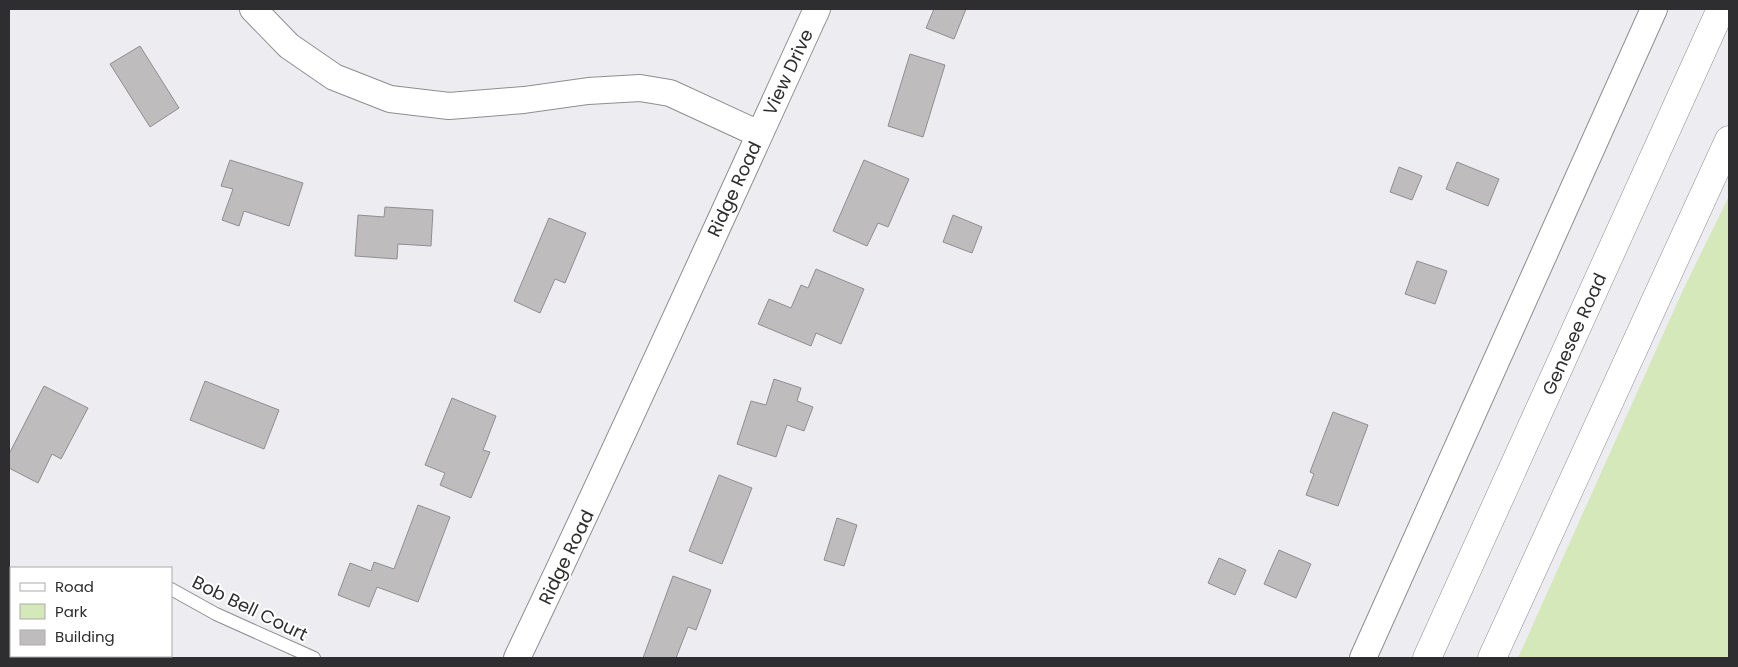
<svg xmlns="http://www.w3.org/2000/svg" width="1738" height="667" font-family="Poppins,sans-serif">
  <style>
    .green { fill: #d4e8b9 }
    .building { fill: #bfbcbe; stroke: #908d90 }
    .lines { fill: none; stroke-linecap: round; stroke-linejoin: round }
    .service-casing { stroke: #8e8e91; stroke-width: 14 }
    .minor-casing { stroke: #8e8e91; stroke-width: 28 }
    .secondary-casing { stroke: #8e8e91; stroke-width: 29 }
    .service { stroke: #fff; stroke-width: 12 }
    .minor { stroke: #fff; stroke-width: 26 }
    .secondary { stroke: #fff; stroke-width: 28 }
    .labels { text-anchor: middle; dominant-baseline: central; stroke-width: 4; stroke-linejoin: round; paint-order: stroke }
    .street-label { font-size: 18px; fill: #2e2e30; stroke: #fff }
  </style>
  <rect width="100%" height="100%" fill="#ededf1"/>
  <polygon class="green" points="1729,196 1729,658 1518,658 1683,290"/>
  <g class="building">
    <polygon points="934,9 966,9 954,39 926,28"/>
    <polygon points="140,46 179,108 150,127 110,64"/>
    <polygon points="910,54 945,65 923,137 888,126"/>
    <polygon points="230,160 303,183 289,226 244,211 239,226 222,220 233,189 221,186"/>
    <polygon points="864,160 909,179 888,227 878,223 867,246 833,231"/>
    <polygon points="1457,162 1499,179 1488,206 1446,189"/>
    <polygon points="1399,167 1422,176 1412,200 1390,192"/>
    <polygon points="385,207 433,210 431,246 398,244 397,259 355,256 358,215 384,217"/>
    <polygon points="953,215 982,227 972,253 943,242"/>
    <polygon points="549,218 586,233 565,283 555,279 540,313 514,301"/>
    <polygon points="1417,261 1447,271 1435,304 1405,294"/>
    <polygon points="816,269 864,289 841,344 816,333 811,346 758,324 769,299 791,308 801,285 808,288"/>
    <polygon points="774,379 801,388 797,401 813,407 804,431 787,425 776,457 737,444 751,401 766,405"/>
    <polygon points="205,381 279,410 264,449 190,420"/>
    <polygon points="44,386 88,408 61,459 52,454 38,483 9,468 9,454"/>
    <polygon points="452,398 496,416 483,450 490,452 471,498 440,485 445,473 425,465"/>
    <polygon points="1333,412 1368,425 1338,506 1306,495 1314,474 1310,472"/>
    <polygon points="719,475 752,488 722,564 689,551"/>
    <polygon points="418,505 450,517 418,602 377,587 369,607 338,595 350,563 371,571 374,562 394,569"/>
    <polygon points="837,518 857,525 844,566 824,560"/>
    <polygon points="1279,550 1311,564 1296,598 1264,584"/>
    <polygon points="1219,558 1246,570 1235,595 1208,583"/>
    <polygon points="673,576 711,590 696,630 688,627 676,658 643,658"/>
    <polygon points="11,647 11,656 22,656 24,658 9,658 9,650"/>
  </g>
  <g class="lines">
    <g class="service-casing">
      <polyline id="service" points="171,589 216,614 314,658"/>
    </g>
    <g class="minor-casing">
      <g id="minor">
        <polyline points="253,9 289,46 334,77 390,99 449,106 524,100 588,91 640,88 670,93 759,134"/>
        <path d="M517,658C620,443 718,225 817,9"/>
        <polyline points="1363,658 1654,9"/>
      </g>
    </g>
    <g class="secondary-casing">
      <g id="secondary">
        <polyline points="1427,658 1721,9"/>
        <polyline points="1492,658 1729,140"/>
      </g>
    </g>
    <use href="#service" class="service"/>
    <use href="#minor" class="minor"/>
    <use href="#secondary" class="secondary"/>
  </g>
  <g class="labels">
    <g class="street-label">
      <text transform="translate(788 72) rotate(-65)">View Drive</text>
      <text transform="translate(734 189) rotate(-65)">Ridge Road</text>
      <text transform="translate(1574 334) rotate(-66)">Genesee Road</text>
      <text transform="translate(566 557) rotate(-64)">Ridge Road</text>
      <text transform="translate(250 608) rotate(26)">Bob Bell Court</text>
    </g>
  </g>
  <rect width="1738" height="667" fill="none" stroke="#2e2e30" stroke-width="20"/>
  <rect x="10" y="567" width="162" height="90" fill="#ffffff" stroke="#ababac"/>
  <rect x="20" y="583" width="25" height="8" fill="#ffffff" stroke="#ababac"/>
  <text x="55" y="592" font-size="15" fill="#2e2e30">Road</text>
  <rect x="20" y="604" width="25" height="15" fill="#d4e8b9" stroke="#ababac"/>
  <text x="55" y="617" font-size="15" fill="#2e2e30">Park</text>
  <rect x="20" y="630" width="25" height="15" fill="#bfbcbe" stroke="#ababac"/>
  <text x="55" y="642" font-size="15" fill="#2e2e30">Building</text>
</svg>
